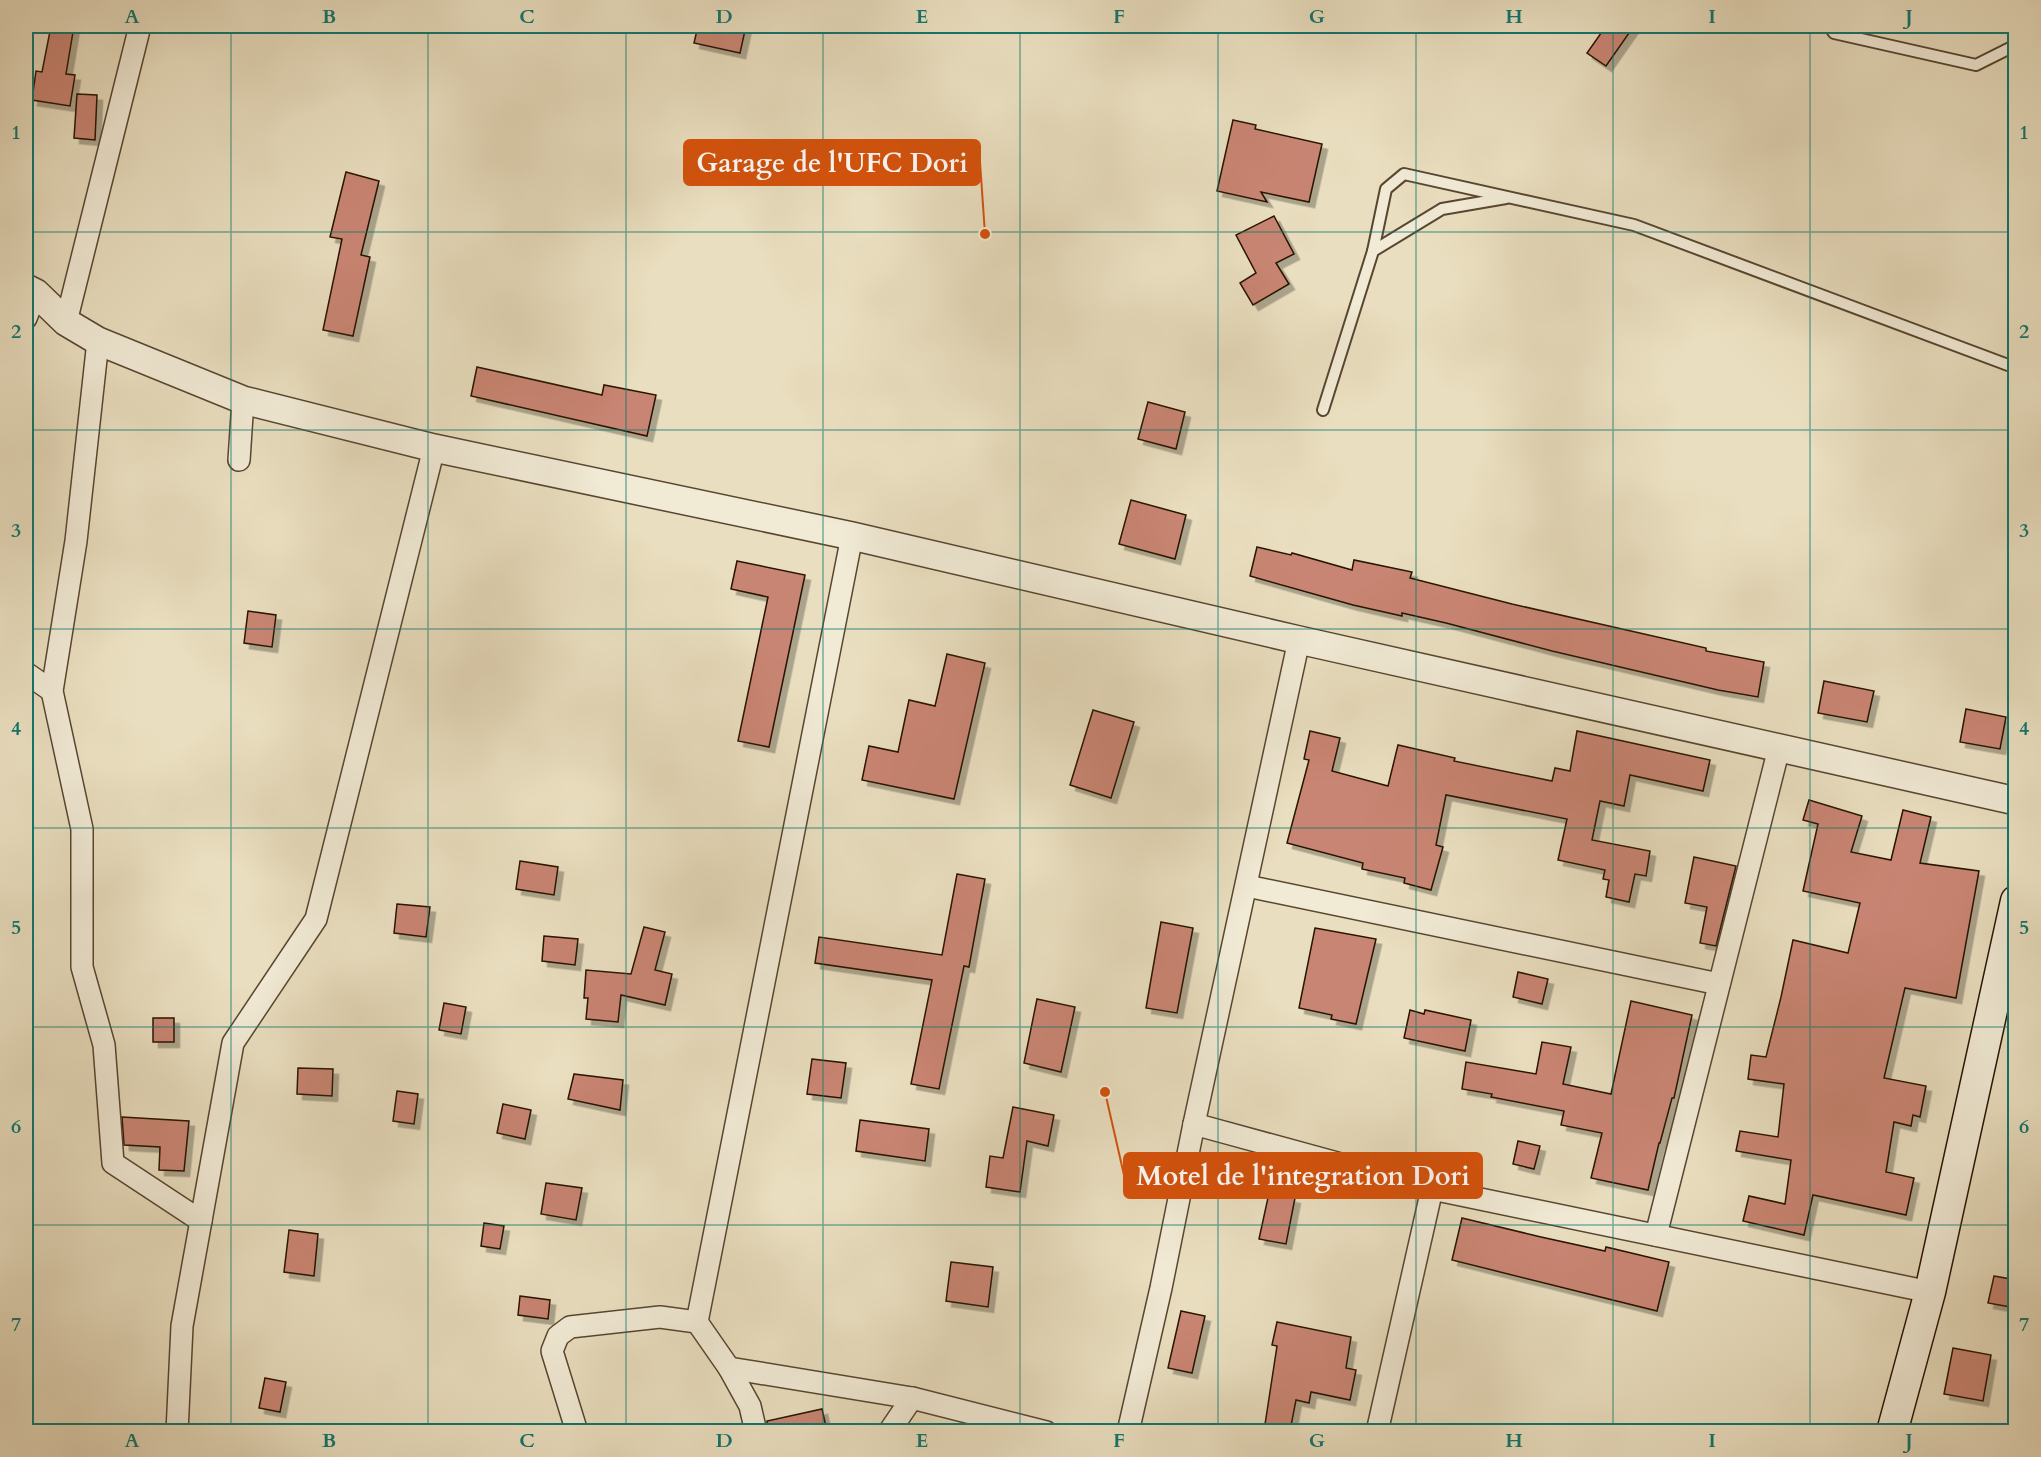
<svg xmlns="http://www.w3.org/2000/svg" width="2041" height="1457" font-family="Cardo,serif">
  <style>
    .building { fill: #c98573; stroke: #281301; stroke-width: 1.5; filter: url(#shadow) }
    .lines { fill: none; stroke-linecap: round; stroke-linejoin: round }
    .service-casing { stroke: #584630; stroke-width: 14 }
    .minor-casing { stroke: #584630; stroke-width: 24 }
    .tertiary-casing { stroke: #584630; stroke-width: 30 }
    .secondary-casing { stroke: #281301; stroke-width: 33 }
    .service { stroke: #f1ead5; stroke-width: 10 }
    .minor { stroke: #f1ead5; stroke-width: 21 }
    .tertiary { stroke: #f1ead5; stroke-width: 27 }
    .secondary { stroke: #f1ead5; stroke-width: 30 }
    .grid { fill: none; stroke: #0f766e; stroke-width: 1.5; stroke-opacity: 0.55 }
    .leader { fill: none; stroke: #d5520b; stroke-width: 2 }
    .callout-dot { fill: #d5520b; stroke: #f1ead5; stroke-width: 2 }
    .callout { fill: #d5520b; stroke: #d5520b; stroke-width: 2 }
    .callout-label { font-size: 27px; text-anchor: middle; font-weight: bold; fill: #fff }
    .neatline { fill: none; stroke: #0f766e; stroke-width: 2 }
    .grid-label { font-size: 20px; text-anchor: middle; font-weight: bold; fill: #0f766e }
  </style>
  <defs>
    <filter id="shadow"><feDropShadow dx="5.5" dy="5.5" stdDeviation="0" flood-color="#0004"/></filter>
  </defs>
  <rect width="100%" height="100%" fill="#e9debf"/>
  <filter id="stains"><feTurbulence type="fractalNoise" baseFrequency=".00333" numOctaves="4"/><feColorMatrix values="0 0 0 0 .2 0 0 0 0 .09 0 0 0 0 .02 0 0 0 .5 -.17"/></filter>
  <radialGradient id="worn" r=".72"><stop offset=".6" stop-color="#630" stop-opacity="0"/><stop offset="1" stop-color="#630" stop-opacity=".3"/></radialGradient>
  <g class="building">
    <polygon points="51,26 74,26 66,74 75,75 70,106 32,100 36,71 42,72"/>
    <polygon points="698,26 746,26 740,53 694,43"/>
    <polygon points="1606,26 1634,26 1606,66 1587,53"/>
    <polygon points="77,94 97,95 95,140 74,138"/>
    <polygon points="1233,120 1256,125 1255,129 1322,144 1309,202 1261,192 1267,202 1217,191"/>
    <polygon points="346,172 379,181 361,255 370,257 353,336 323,330 342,239 330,237"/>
    <polygon points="1274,216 1294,254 1276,263 1289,284 1253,305 1240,283 1256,273 1236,235"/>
    <polygon points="477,367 602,395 604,385 656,395 647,436 471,396"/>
    <polygon points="1148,402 1185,412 1176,449 1138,439"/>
    <polygon points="1131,500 1186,515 1175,559 1119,544"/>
    <polygon points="1257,547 1291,555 1292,553 1352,570 1354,560 1412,572 1410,578 1512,604 1706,648 1706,651 1764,662 1758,697 1718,690 1552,651 1446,623 1402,613 1402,616 1353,605 1250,576"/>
    <polygon points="737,561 805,575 769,747 738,741 768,597 731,589"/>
    <polygon points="248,611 276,615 272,647 244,643"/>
    <polygon points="947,654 985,663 954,799 862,780 869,746 898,752 909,700 935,706"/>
    <polygon points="1824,681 1874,691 1867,722 1818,713"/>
    <polygon points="1966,709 2006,717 2000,749 1960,742"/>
    <polygon points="1093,710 1134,722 1111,798 1070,785"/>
    <polygon points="1310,731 1340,738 1332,771 1388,786 1398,745 1455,758 1454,761 1552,781 1555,768 1570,771 1577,731 1710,760 1703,791 1630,775 1624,806 1600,801 1592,840 1650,851 1646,876 1635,874 1629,902 1606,897 1609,880 1603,879 1605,870 1558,860 1567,819 1446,795 1436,845 1443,847 1431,890 1404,883 1405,878 1362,869 1363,863 1287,843 1309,760 1304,759"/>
    <polygon points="1809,800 1862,816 1851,852 1891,860 1903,810 1931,817 1920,863 1979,871 1956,998 1905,988 1884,1078 1926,1086 1920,1117 1913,1115 1911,1126 1894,1122 1886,1172 1914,1178 1906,1215 1813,1195 1804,1235 1743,1221 1749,1196 1785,1204 1791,1160 1736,1151 1740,1131 1778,1137 1784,1084 1748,1079 1751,1055 1766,1057 1781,997 1793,940 1848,953 1860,903 1803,891 1818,824 1803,820"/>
    <polygon points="1694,857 1736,866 1716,946 1700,943 1707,907 1685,903"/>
    <polygon points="520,861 558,867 554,895 516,889"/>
    <polygon points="957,874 985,879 969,967 964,966 939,1089 911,1084 932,980 815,963 819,937 942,955"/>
    <polygon points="397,904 430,907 426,937 394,933"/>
    <polygon points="1161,922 1193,928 1177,1013 1146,1008"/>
    <polygon points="644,927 665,932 655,970 672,974 665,1005 621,995 618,1022 586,1019 588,998 584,998 586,970 631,974"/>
    <polygon points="1315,928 1376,939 1356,1024 1331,1019 1332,1015 1299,1008"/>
    <polygon points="544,936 578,939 575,965 542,961"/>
    <polygon points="1518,972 1548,979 1542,1004 1513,997"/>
    <polygon points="1037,999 1075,1007 1061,1072 1024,1063"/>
    <polygon points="1631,1001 1692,1015 1674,1098 1672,1098 1660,1143 1659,1143 1648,1190 1591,1178 1602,1133 1561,1125 1564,1111 1491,1097 1492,1094 1462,1089 1466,1062 1536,1074 1542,1042 1571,1047 1563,1084 1611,1094"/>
    <polygon points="444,1003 466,1007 461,1034 439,1030"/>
    <polygon points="1410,1010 1424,1014 1425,1010 1471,1020 1465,1051 1404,1038"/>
    <rect x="153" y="1018" width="21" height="24"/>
    <polygon points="812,1059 846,1063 841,1098 807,1094"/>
    <polygon points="298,1068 333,1069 332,1096 297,1094"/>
    <polygon points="574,1074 623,1080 620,1110 568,1099"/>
    <polygon points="397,1091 418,1094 414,1124 393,1121"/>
    <polygon points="503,1104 531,1110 525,1139 497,1133"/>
    <polygon points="1013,1107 1054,1115 1048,1146 1027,1141 1020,1192 986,1187 990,1156 1003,1158"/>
    <polygon points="122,1117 189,1121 184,1171 159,1170 160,1147 124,1145"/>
    <polygon points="860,1120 929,1129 925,1161 856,1151"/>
    <polygon points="1518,1141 1540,1146 1534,1169 1513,1164"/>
    <polygon points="546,1183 582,1188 576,1220 541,1214"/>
    <polygon points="1269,1193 1295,1198 1286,1244 1259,1239"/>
    <polygon points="1462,1218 1541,1237 1605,1251 1606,1247 1669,1262 1657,1311 1452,1260"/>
    <polygon points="484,1223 504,1226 500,1249 481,1246"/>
    <polygon points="289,1230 318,1234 314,1276 284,1272"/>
    <polygon points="951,1262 993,1267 988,1307 946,1301"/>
    <polygon points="1994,1276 2016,1280 2016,1308 1988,1303"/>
    <polygon points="520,1296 550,1300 548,1319 518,1315"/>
    <polygon points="1181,1311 1205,1316 1192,1373 1168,1368"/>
    <polygon points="1277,1322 1351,1337 1346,1368 1356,1370 1350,1400 1311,1392 1309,1403 1296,1400 1290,1431 1264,1431 1277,1346 1272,1345"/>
    <polygon points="1953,1348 1991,1355 1983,1401 1944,1394"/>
    <polygon points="265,1378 286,1382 280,1412 259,1408"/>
    <polygon points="822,1409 827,1431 768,1431 767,1421"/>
  </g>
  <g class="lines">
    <g class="service-casing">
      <g id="service">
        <polyline points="1829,26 1834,33 1976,65 2016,45"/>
        <polyline points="1373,251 1386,189 1404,174 1634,225 2016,368"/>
        <polyline points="1323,410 1373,251 1442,209 1506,198"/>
      </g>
    </g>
    <g class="minor-casing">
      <g id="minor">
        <polyline points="26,318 36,293"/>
        <polyline points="66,322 140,26"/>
        <polyline points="98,341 76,541 52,691 82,829 82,967 104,1045 113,1163 201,1221"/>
        <polyline points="239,460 243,400"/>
        <polyline points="26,673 52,691"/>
        <polyline points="1247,886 1719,984"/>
        <polyline points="1194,1124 1432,1189"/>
        <polyline points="1656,1235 1779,748"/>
        <polyline points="729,1368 912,1398 1046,1432"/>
        <polyline points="177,1432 182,1326 233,1043 316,919 434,448"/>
        <polyline points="577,1432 552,1351 558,1336 570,1327 660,1317 697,1322"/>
        <polyline points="756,1432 750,1406 729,1368 697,1322 852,536"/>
        <polyline points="889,1432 912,1398"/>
        <polyline points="1128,1432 1161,1288 1194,1124 1299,640"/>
        <polyline points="1377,1432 1432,1189 1930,1292"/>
      </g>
    </g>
    <g class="tertiary-casing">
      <polyline id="tertiary" points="26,288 36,293 66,322 98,341 243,400 434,448 852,536 1299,640 2016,801"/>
    </g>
    <g class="secondary-casing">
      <polyline id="secondary" points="1892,1432 1930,1292 2016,901"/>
    </g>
    <use href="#service" class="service"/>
    <use href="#minor" class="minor"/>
    <use href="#tertiary" class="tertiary"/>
    <use href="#secondary" class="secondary"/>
  </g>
  <path class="grid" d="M231,26V1432M428,26V1432M626,26V1432M823,26V1432M1020,26V1432M1218,26V1432M1416,26V1432M1613,26V1432M1810,26V1432M26,232H2016M26,430H2016M26,629H2016M26,828H2016M26,1027H2016M26,1225H2016"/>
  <path class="leader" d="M985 234L980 162M1105 1092L1124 1175"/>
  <g class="callout-dot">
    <circle cx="985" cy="234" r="6"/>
    <circle cx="1105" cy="1092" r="6"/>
  </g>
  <g class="callout">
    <rect x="684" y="140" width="296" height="45" rx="6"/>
    <rect x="1124" y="1153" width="358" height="45" rx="6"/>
  </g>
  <g class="callout-label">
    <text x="832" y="172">Garage de l'UFC Dori</text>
    <text x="1303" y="1185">Motel de l'integration Dori</text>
  </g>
  <rect width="2041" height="1457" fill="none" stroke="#e9debf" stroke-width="66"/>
  <rect x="33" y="33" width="1975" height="1391" class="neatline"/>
  <g class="grid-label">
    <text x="132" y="23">A</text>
    <text x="329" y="23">B</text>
    <text x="527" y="23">C</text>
    <text x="724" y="23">D</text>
    <text x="922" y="23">E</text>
    <text x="1119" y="23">F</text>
    <text x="1317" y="23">G</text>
    <text x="1514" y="23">H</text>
    <text x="1712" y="23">I</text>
    <text x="1909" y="23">J</text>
    <text x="16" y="139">1</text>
    <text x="2024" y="139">1</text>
    <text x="16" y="338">2</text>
    <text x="2024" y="338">2</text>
    <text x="16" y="537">3</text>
    <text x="2024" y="537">3</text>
    <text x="16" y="735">4</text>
    <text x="2024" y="735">4</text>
    <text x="16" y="934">5</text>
    <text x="2024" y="934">5</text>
    <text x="16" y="1133">6</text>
    <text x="2024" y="1133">6</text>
    <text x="16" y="1331">7</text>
    <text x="2024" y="1331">7</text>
    <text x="132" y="1447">A</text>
    <text x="329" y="1447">B</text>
    <text x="527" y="1447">C</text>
    <text x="724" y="1447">D</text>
    <text x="922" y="1447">E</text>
    <text x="1119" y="1447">F</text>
    <text x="1317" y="1447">G</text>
    <text x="1514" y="1447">H</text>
    <text x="1712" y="1447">I</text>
    <text x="1909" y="1447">J</text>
  </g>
  <rect width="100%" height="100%" filter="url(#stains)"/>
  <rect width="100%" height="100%" fill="url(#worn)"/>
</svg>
